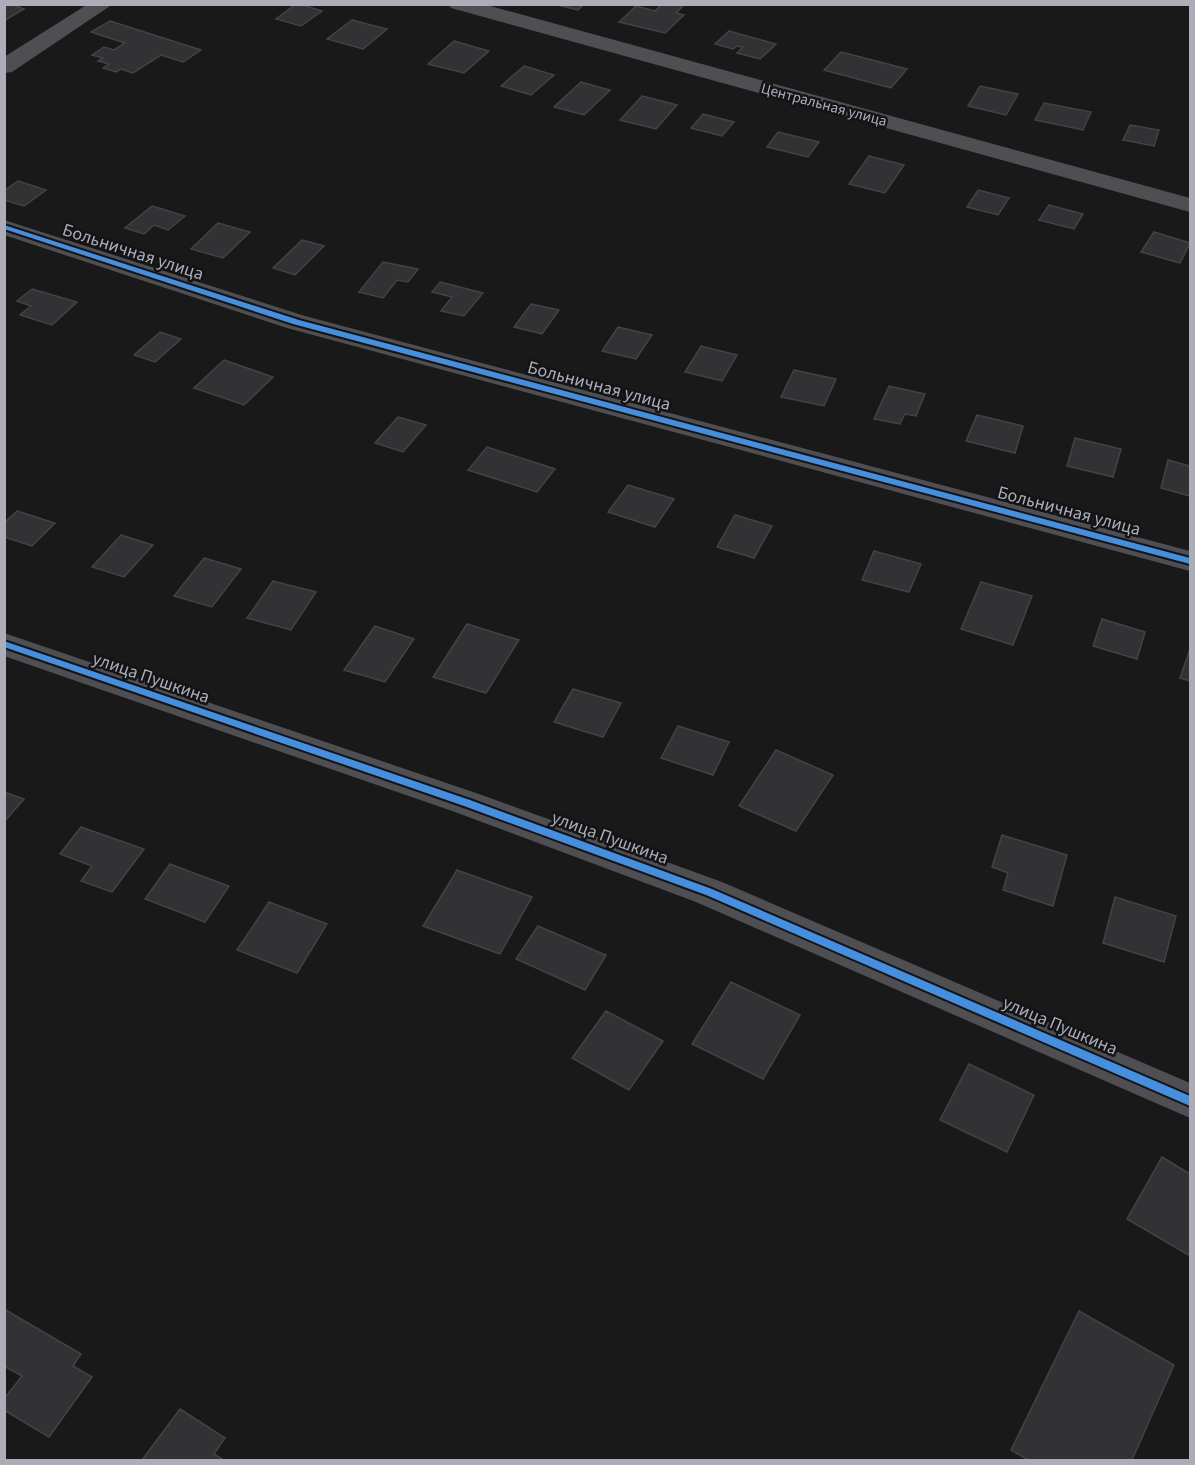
<svg xmlns="http://www.w3.org/2000/svg" width="1195" height="1465" font-family="'Source Sans 3',sans-serif">
  <style>
    .building { fill: #323234; stroke: #424346; stroke-width: 1.5 }
    .lines { fill: none; stroke-linecap: round; stroke-linejoin: round }
    .street { fill: #4f4f53; fill-rule: evenodd }
    .cycleway-casing { stroke: #141416; stroke-width: 4 }
    .cycleway { fill: #468fdf; fill-rule: evenodd }
    .labels { text-anchor: middle; dominant-baseline: central; stroke-width: 5; stroke-linejoin: round; paint-order: stroke }
    .far-street-label { font-size: 15px; fill: #acadb9; stroke: #141416 }
    .street-label { font-size: 18px; fill: #acadb9; stroke: #141416 }
  </style>
  <rect width="100%" height="100%" fill="#19191a"/>
  <g class="building">
    <polygon points="4,4 10,4 24,9 4,21"/>
    <polygon points="296,4 299,4 322,11 301,26 276,19"/>
    <polygon points="554,4 584,4 578,10"/>
    <polygon points="662,4 684,5 676,13 684,15 665,33 619,22 636,6 655,11"/>
    <polygon points="352,20 387,29 363,49 327,39"/>
    <polygon points="110,21 201,50 183,62 161,55 133,73 121,69 116,72 103,68 109,64 98,61 103,58 92,55 104,47 114,50 125,43 91,32"/>
    <polygon points="729,31 776,44 760,59 737,53 743,47 737,46 733,49 715,44"/>
    <polygon points="454,41 489,51 464,73 428,64"/>
    <polygon points="841,52 907,69 891,88 824,70"/>
    <polygon points="524,66 554,75 531,95 501,86"/>
    <polygon points="581,82 610,90 584,115 554,107"/>
    <polygon points="980,86 1018,94 1006,115 968,106"/>
    <polygon points="642,96 677,105 656,129 620,120"/>
    <polygon points="1044,103 1091,112 1083,130 1035,120"/>
    <polygon points="703,114 734,122 722,136 691,128"/>
    <polygon points="1130,125 1159,130 1154,146 1123,140"/>
    <polygon points="778,132 819,142 808,157 767,147"/>
    <polygon points="869,156 904,165 885,193 849,184"/>
    <polygon points="18,181 46,190 24,206 4,200 4,191"/>
    <polygon points="978,190 1009,198 998,215 967,207"/>
    <polygon points="1049,205 1083,214 1074,229 1039,220"/>
    <polygon points="152,206 185,216 168,230 154,225 144,234 125,228"/>
    <polygon points="218,223 250,232 223,258 191,249"/>
    <polygon points="1154,232 1190,243 1180,263 1141,252"/>
    <polygon points="302,240 324,246 295,275 273,268"/>
    <polygon points="383,262 418,269 408,282 397,280 383,298 359,292"/>
    <polygon points="440,282 483,293 464,316 441,311 452,297 432,292"/>
    <polygon points="32,289 77,302 52,325 20,315 31,306 17,301"/>
    <polygon points="531,304 559,310 542,334 514,327"/>
    <polygon points="618,327 652,335 636,359 602,351"/>
    <polygon points="160,332 181,339 155,362 134,355"/>
    <polygon points="701,346 737,355 722,381 685,372"/>
    <polygon points="224,360 273,377 244,405 194,388"/>
    <polygon points="794,370 836,379 824,406 781,397"/>
    <polygon points="889,386 925,394 916,416 905,414 900,424 874,419"/>
    <polygon points="977,415 1023,426 1015,453 966,441"/>
    <polygon points="398,417 426,425 403,452 375,443"/>
    <polygon points="1075,438 1121,449 1113,477 1067,466"/>
    <polygon points="487,447 555,469 537,492 468,470"/>
    <polygon points="1168,460 1190,466 1190,496 1161,488"/>
    <polygon points="628,485 674,499 655,527 608,512"/>
    <polygon points="17,511 55,523 32,546 4,537 4,523"/>
    <polygon points="735,515 772,526 754,558 717,547"/>
    <polygon points="121,535 153,545 124,577 92,567"/>
    <polygon points="874,551 921,564 909,592 862,580"/>
    <polygon points="204,558 241,569 212,607 174,596"/>
    <polygon points="273,581 316,592 291,630 247,618"/>
    <polygon points="981,582 1032,596 1013,645 961,629"/>
    <polygon points="1102,619 1145,632 1137,659 1093,646"/>
    <polygon points="467,624 519,640 486,693 433,677"/>
    <polygon points="375,626 414,639 385,682 344,670"/>
    <polygon points="1190,649 1190,681 1180,678"/>
    <polygon points="573,689 621,703 603,737 554,722"/>
    <polygon points="678,726 729,742 713,775 661,758"/>
    <polygon points="776,750 833,775 796,831 739,806"/>
    <polygon points="4,792 24,799 4,822"/>
    <polygon points="81,827 144,849 112,892 81,881 92,866 60,854"/>
    <polygon points="1002,835 1067,855 1053,906 1003,890 1008,873 992,867"/>
    <polygon points="170,864 229,886 205,922 145,899"/>
    <polygon points="457,870 532,897 500,954 423,926"/>
    <polygon points="1115,897 1176,916 1164,962 1103,943"/>
    <polygon points="269,902 327,924 297,973 237,950"/>
    <polygon points="538,926 606,955 585,990 516,959"/>
    <polygon points="731,982 800,1015 763,1079 692,1044"/>
    <polygon points="606,1011 663,1041 629,1090 572,1058"/>
    <polygon points="969,1064 1034,1095 1007,1152 940,1120"/>
    <polygon points="1162,1157 1190,1174 1190,1256 1127,1219"/>
    <polygon points="4,1309 81,1354 73,1366 92,1377 49,1437 4,1410 4,1399 22,1376 6,1367 4,1369"/>
    <polygon points="1079,1311 1174,1365 1132,1460 1028,1460 1011,1450"/>
    <polygon points="180,1409 225,1438 214,1454 224,1460 142,1460"/>
  </g>
  <g class="lines">
    <g class="street">
      <polygon points="88,4 113,4 12,72 4,73 4,57"/>
      <polygon points="448,4 483,4 1190,198 1190,212 451,8"/>
      <polygon points="4,220 305,316 1190,551 1190,571 287,328 4,235"/>
      <polygon points="4,633 479,794 722,882 1190,1083 1190,1118 696,902 455,812 4,656"/>
    </g>
    <g class="cycleway-casing">
      <g id="cycleway">
        <polygon points="4,225 299,320 1190,558 1190,564 293,324 4,229"/>
        <polygon points="4,641 470,800 712,889 1190,1096 1190,1106 706,895 464,806 4,647"/>
      </g>
    </g>
    <use href="#cycleway" class="cycleway"/>
  </g>
  <g class="labels">
    <g class="far-street-label">
      <text transform="translate(824 105) rotate(15)">Центральная улица</text>
    </g>
    <g class="street-label">
      <text transform="translate(133 252) rotate(18)">Больничная улица</text>
      <text transform="translate(599 386) rotate(15)">Больничная улица</text>
      <text transform="translate(1069 511) rotate(15)">Больничная улица</text>
      <text transform="translate(151 678) rotate(19)">улица Пушкина</text>
      <text transform="translate(610 838) rotate(20)">улица Пушкина</text>
      <text transform="translate(1060 1026) rotate(23)">улица Пушкина</text>
    </g>
  </g>
  <rect width="1195" height="1465" fill="none" stroke="#acadb9" stroke-width="12"/>
</svg>
